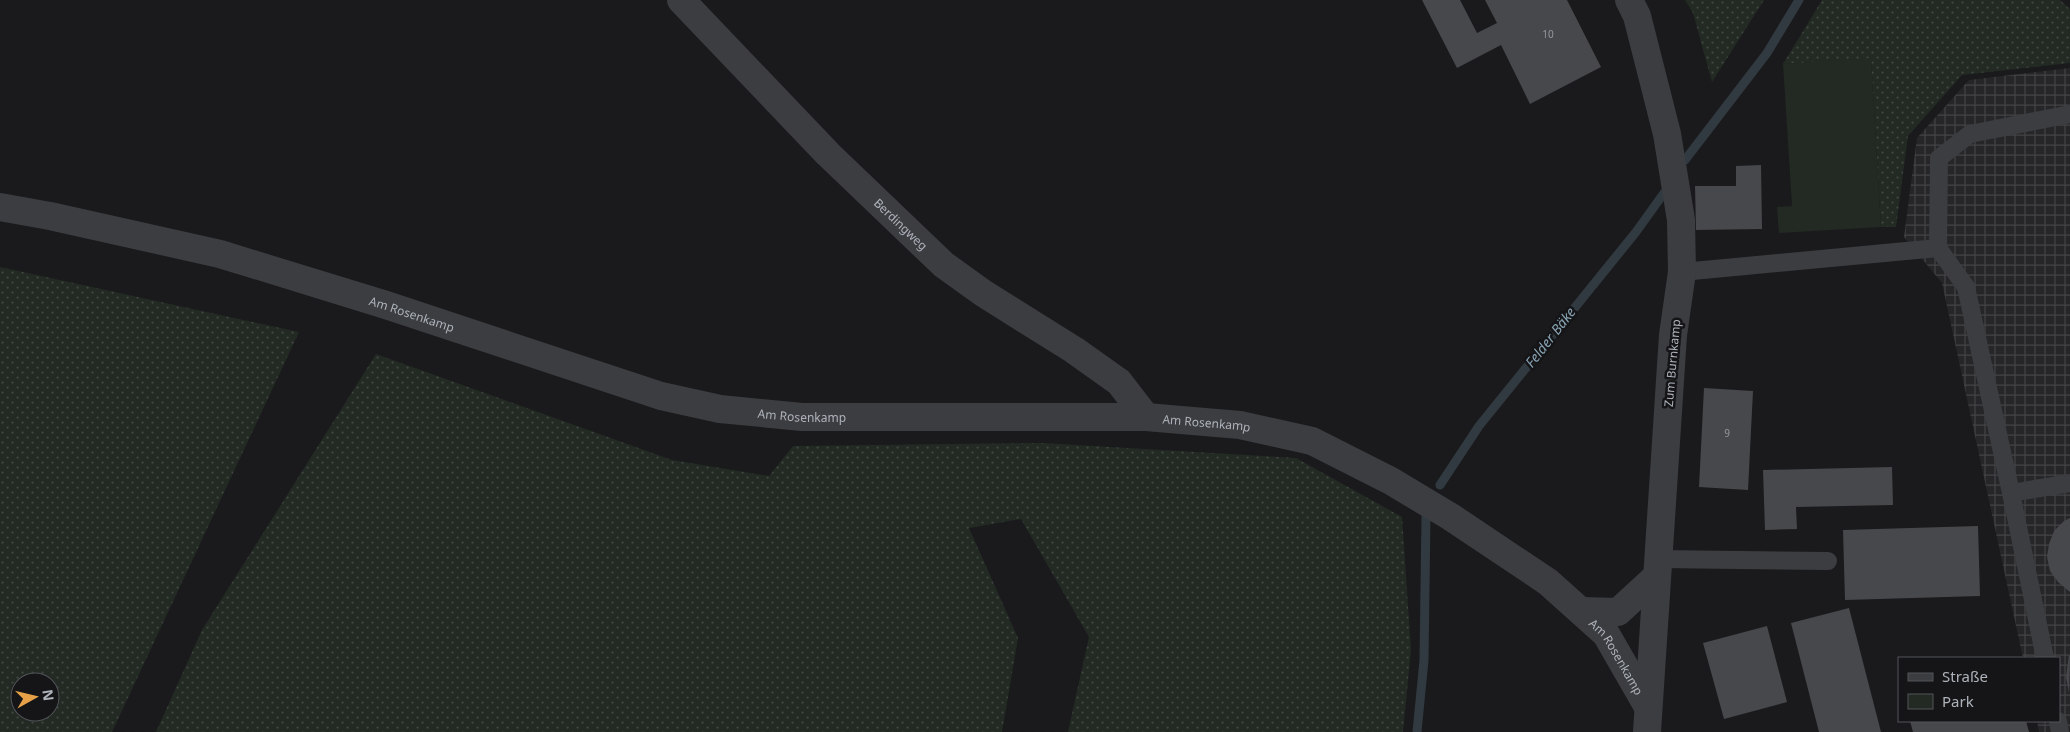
<svg xmlns="http://www.w3.org/2000/svg" width="2070" height="732" font-family="'Noto Sans',sans-serif">
  <style>
    .industrial { fill: url(#industrial-grid) }
    .grass { fill: url(#grass-dots); fill-rule: evenodd }
    .park { fill: #222a23 }
    .lines { fill: none; stroke-linecap: round; stroke-linejoin: round }
    .stream { stroke: #313a40; stroke-width: 9 }
    .building { fill: #47484c }
    .lane { stroke: #3b3d41; stroke-width: 18 }
    .street { stroke: #3b3d41; stroke-width: 28 }
    .labels { text-anchor: middle; dominant-baseline: central; stroke-width: 5; stroke-linejoin: round; paint-order: stroke }
    .number-label { font-size: 10px; fill: #94989f }
    .street-label { font-size: 12px; fill: #aeb3bb; stroke: #151517 }
    .water-label { font-size: 14px; font-style: italic; fill: #88a3b3; stroke: #151517 }
  </style>
  <defs>
    <pattern id="industrial-grid" width="8" height="8" patternUnits="userSpaceOnUse" patternTransform="scale(1.25)"><rect width="8" height="8" fill="#262629"/><path d="M0 4h8M4 0v8" fill="none" stroke="#434346"/></pattern>
    <pattern id="grass-dots" width="8" height="8" patternUnits="userSpaceOnUse" patternTransform="scale(1.25)"><rect width="8" height="8" fill="#222a23"/><path d="M2 2h.1M6 6h.1" fill="none" stroke="#404641" stroke-width="1.8" stroke-linecap="round"/></pattern>
  </defs>
  <rect width="100%" height="100%" fill="#1a1a1c"/>
  <polygon class="industrial" points="2070,68 2070,732 2039,732 2037,721 2059,721 2059,658 2023,658 1942,283 1904,237 1917,138 1969,80"/>
  <g class="grass">
    <polygon points="1685,0 1764,0 1712,82 1693,13"/>
    <polygon points="1822,0 2060,0 2070,9 2070,63 1962,75 1908,136 1896,227 1881,227 1871,59 1783,64"/>
    <path d="M0,267L299,332L112,732H0ZM20,682H50V712H20Z"/>
    <polygon points="376,354 672,460 769,476 793,446 1042,443 1296,458 1402,517 1411,650 1403,732 1068,732 1089,637 1021,519 969,528 1018,638 1002,732 156,732 202,630"/>
  </g>
  <polygon class="park" points="1871,58 1881,227 1779,233 1777,207 1792,206 1783,64"/>
  <g class="lines">
    <g class="stream">
      <polyline points="1685,160 1767,53 1799,0"/>
      <polyline points="1440,485 1479,426 1636,232 1664,193"/>
      <polyline points="1417,732 1424,660 1426,517"/>
    </g>
  </g>
  <g class="building">
    <polygon points="1422,0 1460,0 1477,33 1497,23 1485,0 1567,0 1601,67 1530,104 1501,45 1457,68"/>
    <polygon points="1761,165 1762,229 1696,230 1695,186 1736,186 1736,166"/>
    <polygon points="1704,388 1753,391 1748,490 1699,487"/>
    <polygon points="1892,467 1893,505 1796,507 1797,529 1765,530 1763,470"/>
    <polygon points="2070,518 2070,592 2058,582 2050,571 2047,557 2049,544 2054,531 2064,521"/>
    <polygon points="1978,526 1980,596 1845,600 1843,530"/>
    <polygon points="1849,608 1881,732 1819,732 1791,623"/>
    <polygon points="1767,626 1787,702 1724,719 1703,643"/>
    <polygon points="2069,655 2070,656 2069,693 2066,677"/>
    <polygon points="1910,721 2026,721 2029,732 1913,732"/>
  </g>
  <g class="lines">
    <g class="lane">
      <polyline points="1938,248 1939,158 1970,134 2070,114"/>
      <polyline points="1682,272 1938,248 1966,287 2011,493 2070,483"/>
      <polyline points="2011,493 2045,658"/>
      <polyline points="1657,559 1828,561"/>
      <polyline points="2058,721 2060,732"/>
    </g>
    <g class="street">
      <path id="s1" d="M681,0L828,154L944,265L983,293L1074,350L1119,382L1146,417"/>
      <polyline points="1629,0 1637,16 1667,134 1681,220 1682,272 1673,335 1647,732"/>
      <path id="s2" d="M0,207L50,216L220,254L386,305L661,396L720,409L802,417H1146L1240,425L1312,441L1391,481L1451,517L1548,582L1606,634L1648,707"/>
      <polyline points="1581,611 1618,612 1656,577"/>
    </g>
  </g>
  <g class="labels">
    <g class="number-label">
      <text x="1548" y="34">10</text>
      <text x="1727" y="433">9</text>
    </g>
    <g class="street-label">
      <text stroke="none"><textPath href="#s1" startOffset="314">Berdingweg</textPath></text>
      <text stroke="none"><textPath href="#s2" startOffset="426">Am Rosenkamp</textPath></text>
      <text transform="translate(1672 363) rotate(-85)">Zum Burnkamp</text>
      <text stroke="none"><textPath href="#s2" startOffset="831">Am Rosenkamp</textPath></text>
      <text stroke="none"><textPath href="#s2" startOffset="1236">Am Rosenkamp</textPath></text>
      <text stroke="none"><textPath href="#s2" startOffset="1721">Am Rosenkamp</textPath></text>
    </g>
    <g class="water-label">
      <text transform="translate(1550 337) rotate(-52)">Felder Bäke</text>
    </g>
  </g>
  <rect x="1898" y="657" width="162" height="65" fill="#151517" stroke="#525459"/>
  <rect x="1908" y="673" width="25" height="8" fill="#3b3d41" stroke="#525459"/>
  <text x="1942" y="682" font-size="15" fill="#aeb3bb">Straße</text>
  <rect x="1908" y="694" width="25" height="15" fill="#222a23" stroke="#525459"/>
  <text x="1942" y="707" font-size="15" fill="#aeb3bb">Park</text>
  <g transform="translate(35 697) rotate(82)"><circle r="24" fill="#151517" stroke="#525459"/>
  <path d="M0-4L9 19L0 12L-9 19Z" fill="#e6a148"/>
  <text y="-8" font-size="14" font-weight="bold" text-anchor="middle" fill="#aeb3bb">N</text>
  </g>
</svg>
